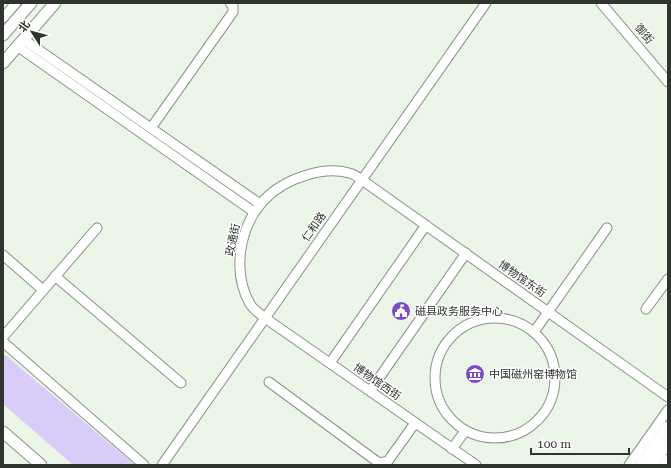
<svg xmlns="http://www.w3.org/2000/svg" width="671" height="468" font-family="'Roboto Serif','Noto Sans SC',serif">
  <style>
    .green { fill: #d9ccf8 }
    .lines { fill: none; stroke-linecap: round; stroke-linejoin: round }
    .minor-casing { stroke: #8a9387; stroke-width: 11 }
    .major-casing { stroke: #8a9387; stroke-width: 13 }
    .minor { stroke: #fff; stroke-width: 9 }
    .major { stroke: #fff; stroke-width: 11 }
    .labels { text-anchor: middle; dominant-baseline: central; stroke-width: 3; stroke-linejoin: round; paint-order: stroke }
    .street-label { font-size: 11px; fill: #30342f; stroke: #fff }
    .poi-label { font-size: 11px; fill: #30342f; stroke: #fff; text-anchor: start }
  </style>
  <rect width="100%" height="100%" fill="#ebf5e8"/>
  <polygon class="green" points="3,353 135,465 73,465 3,404"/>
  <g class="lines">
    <g class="minor-casing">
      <g id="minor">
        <polyline points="601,3 668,82"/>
        <polyline points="3,18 16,3"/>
        <polyline points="23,39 260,204"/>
        <polyline points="17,46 254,212"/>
        <polyline points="151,128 233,12 233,6 230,3"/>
        <polyline points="3,255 43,290"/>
        <polyline points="55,276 181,383"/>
        <polyline points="646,309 668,279"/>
        <circle cx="495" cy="378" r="60"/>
        <polyline points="534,332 607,228"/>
        <polyline points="3,337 97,228"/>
        <polyline points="3,342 144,465"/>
        <polyline points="330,363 426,225"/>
        <polyline points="269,382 379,463 384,462 388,461 415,423"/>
        <polyline points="370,391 466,253"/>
        <polyline points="452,449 465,431"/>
        <polyline points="162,465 486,3"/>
        <path d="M476,465L265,318C260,314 253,309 250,304C232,272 239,228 263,201C274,189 290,180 307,175C320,171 335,169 349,173C353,174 358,177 362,180L668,397"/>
        <polyline points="629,465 668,410"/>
        <polyline points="664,465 668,459"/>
      </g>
    </g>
    <g class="major-casing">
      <g id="major">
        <polyline points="3,35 31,3"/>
        <polyline points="3,63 55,3"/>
        <polyline points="3,432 41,465"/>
        <polyline points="641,465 668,427"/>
        <polyline points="652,465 668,442"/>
      </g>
    </g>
    <use href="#minor" class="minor"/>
    <use href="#major" class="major"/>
  </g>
  <defs>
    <g id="civic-disc" transform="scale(1)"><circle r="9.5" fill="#7b4bc3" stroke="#fff"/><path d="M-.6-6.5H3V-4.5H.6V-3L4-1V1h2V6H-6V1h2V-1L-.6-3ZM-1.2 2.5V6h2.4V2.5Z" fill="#fff"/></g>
    <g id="museum-disc" transform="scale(1)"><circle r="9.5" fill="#7b4bc3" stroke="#fff"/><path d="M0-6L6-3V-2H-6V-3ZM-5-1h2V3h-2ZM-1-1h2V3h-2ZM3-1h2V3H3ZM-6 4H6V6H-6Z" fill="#fff"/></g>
  </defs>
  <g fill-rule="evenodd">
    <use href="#civic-disc" x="401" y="311"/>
    <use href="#museum-disc" x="475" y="374"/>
  </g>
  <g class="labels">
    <g class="street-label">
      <text transform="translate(644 34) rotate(50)">御街</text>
      <text transform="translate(314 227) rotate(-55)">仁和路</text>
      <text transform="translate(233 240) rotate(-78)">政通街</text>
      <text transform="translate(522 279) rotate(35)">博物馆东街</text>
      <text transform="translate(377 382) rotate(35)">博物馆西街</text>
    </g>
    <g class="poi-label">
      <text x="415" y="311">磁县政务服务中心</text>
      <text x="489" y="374">中国磁州窑博物馆</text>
    </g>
  </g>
  <rect width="671" height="468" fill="none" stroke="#30342f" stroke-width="8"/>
  <g transform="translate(32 32) rotate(306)" stroke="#ffffff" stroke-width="3" paint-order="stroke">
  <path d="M0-3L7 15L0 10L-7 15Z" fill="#30342f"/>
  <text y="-6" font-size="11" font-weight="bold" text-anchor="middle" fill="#30342f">北</text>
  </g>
  <path d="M531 448v6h98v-6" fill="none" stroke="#30342f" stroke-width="2"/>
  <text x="537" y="448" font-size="12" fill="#30342f" stroke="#ffffff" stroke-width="3" paint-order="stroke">100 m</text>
</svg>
